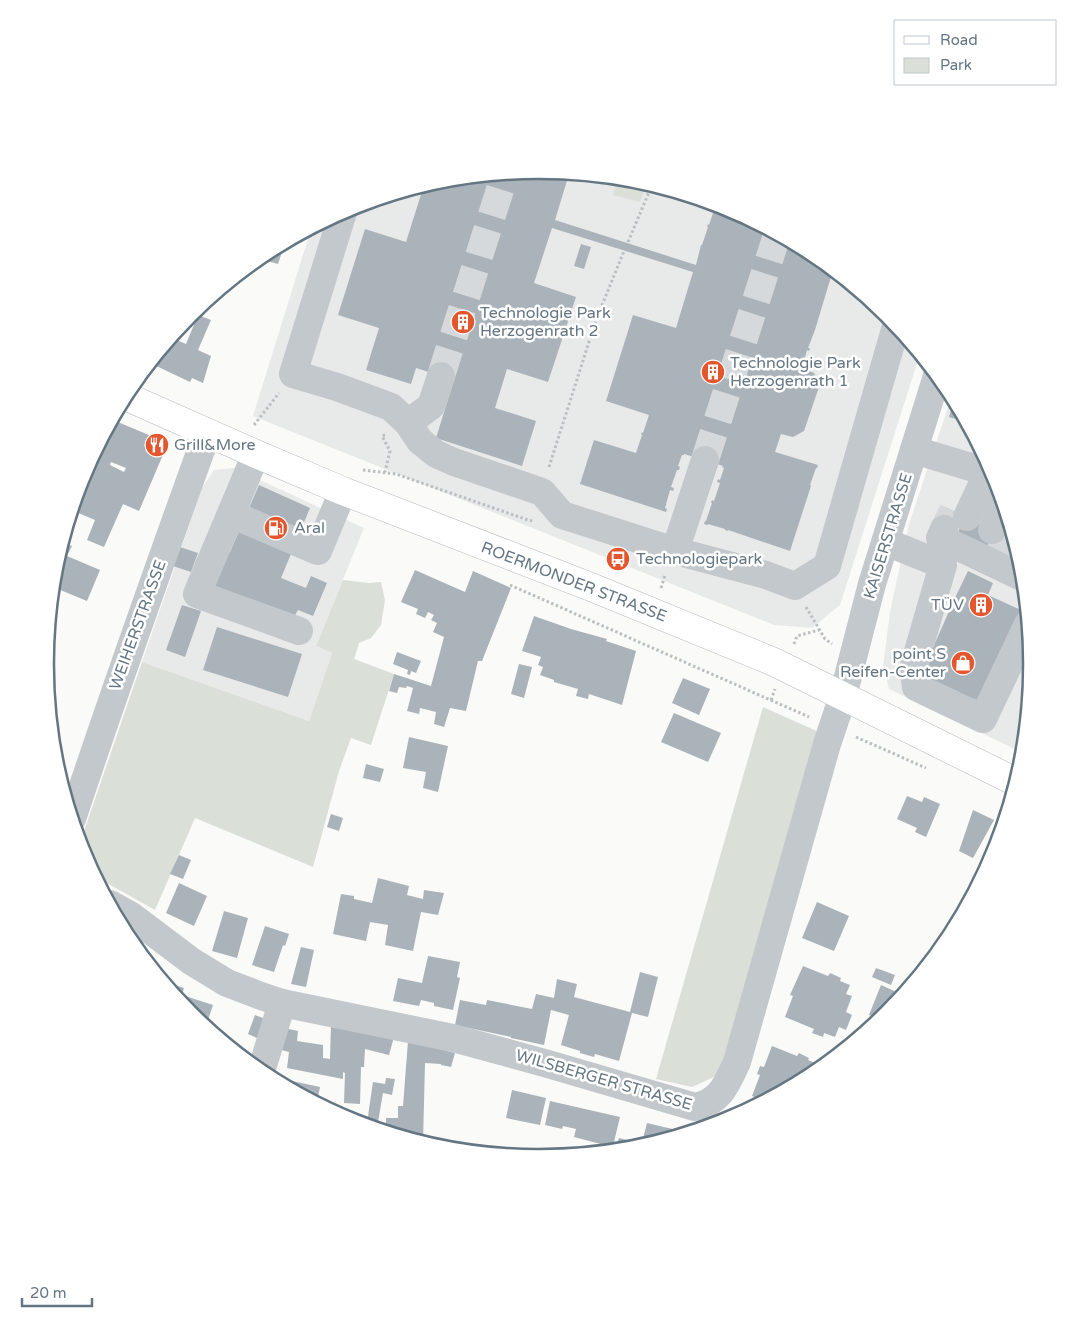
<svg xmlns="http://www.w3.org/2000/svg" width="1077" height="1328" font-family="'Varela Round',sans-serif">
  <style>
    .built { fill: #e8e9e9 }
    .green { fill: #dadfd7 }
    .building { fill: #aab3b9; fill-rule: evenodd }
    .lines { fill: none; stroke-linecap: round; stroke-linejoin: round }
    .minor-tunnel { stroke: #d5d9db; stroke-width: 28; stroke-dasharray: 28 14; stroke-linecap: butt }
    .major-casing { stroke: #b5babe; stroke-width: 29 }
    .path { stroke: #bbbfc2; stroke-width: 3; stroke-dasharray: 2.5 2.5; stroke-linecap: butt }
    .minor { stroke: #c3c8cc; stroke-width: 28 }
    .major { stroke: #fff; stroke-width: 28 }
    .labels { text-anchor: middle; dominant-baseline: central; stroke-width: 5; stroke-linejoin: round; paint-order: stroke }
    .poi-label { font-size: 16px; fill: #657683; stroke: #fff; text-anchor: start }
    .street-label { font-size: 16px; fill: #657683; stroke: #fff }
    .rim { fill: none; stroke: #657683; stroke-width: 2.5 }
  </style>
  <rect width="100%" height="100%" fill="#fafaf8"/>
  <g class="built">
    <polygon points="539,171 635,180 728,208 813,254 888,315 920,354 840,605 812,628 774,625 253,416 311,229 350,208 442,180"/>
    <polygon points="952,395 995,475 1023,568 1032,664 1023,753 889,689 883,666 890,612 909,524"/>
    <polygon points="234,468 364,528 316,646 332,653 309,721 142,662 202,488 214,470"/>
  </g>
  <g class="green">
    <polygon points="618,178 635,180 647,184 640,202 613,195"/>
    <polygon points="343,580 369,583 381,582 385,600 381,625 371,638 359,643 354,659 394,674 371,745 351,738 339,771 313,867 195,818 155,910 96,877 82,853 80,843 142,662 309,721 332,653 316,646"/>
    <polygon points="763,707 821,733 730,1056 714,1077 692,1087 656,1079"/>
  </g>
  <g class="building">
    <polygon points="539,171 569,174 555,220 696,265 701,245 702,245 708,227 707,227 708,224 709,225 715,207 693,200 692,197 728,208 813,254 833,270 815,330 808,348 810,348 809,351 807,350 802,368 814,373 820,384 804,431 793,437 781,434 775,452 818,465 817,468 816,468 810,485 811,486 810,489 790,551 728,530 728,531 725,530 725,529 708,524 708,525 704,524 705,521 706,521 712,503 711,503 712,500 714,501 720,483 717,482 718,479 720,480 724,468 722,467 723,466 705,460 684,454 684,455 682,455 678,466 680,467 679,470 677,470 671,487 674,488 673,491 670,490 665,508 667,509 666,512 580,484 594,440 636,453 642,435 641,435 642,432 643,433 649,415 606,401 607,398 633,315 676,328 693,272 552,228 534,283 576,297 548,382 507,369 495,408 536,421 522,466 436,438 454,380 416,368 411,384 366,370 379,328 338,315 365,229 406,242 424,185 443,180"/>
    <polygon points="285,243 278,264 260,259 265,254"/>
    <polygon points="581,244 591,247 584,269 574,266"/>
    <polygon points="198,315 211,320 198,350 211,356 203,383 192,378 190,382 150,363 182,324 186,325 179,341 186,344"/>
    <polygon points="954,400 959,409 966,422 949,417"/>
    <path d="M113,420L168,443L139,511L123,504L104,547L87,540L95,520L76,512L92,475L90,474ZM111,462L126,468L124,472L110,465Z"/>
    <polygon points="259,485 310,508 281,578 306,588 311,576 327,583 313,616 298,610 294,617 210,587 225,554 230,552"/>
    <polygon points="945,507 1014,540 1022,567 936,525"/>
    <polygon points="62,542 72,546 67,556 100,570 87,601 53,587 55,567"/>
    <polygon points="180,547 198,553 191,572 173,566"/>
    <polygon points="415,570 465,592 473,571 511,588 482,661 478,661 466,711 450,708 444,727 434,724 436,712 420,708 419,714 407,711 413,688 407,686 406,688 399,687 397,693 389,691 394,674 431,686 444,637 433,632 437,623 431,620 434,615 428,612 425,618 416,614 418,609 401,602"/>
    <polygon points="968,571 993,583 988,595 1023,611 981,702 969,697 961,699 959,692 921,675 954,600"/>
    <polygon points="182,605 201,611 185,657 166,650"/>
    <polygon points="534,616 571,629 607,639 606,641 636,651 622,705 589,694 588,699 576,696 578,689 554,682 554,680 540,675 543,667 538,665 541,657 522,651"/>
    <polygon points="217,627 302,654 288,697 203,670"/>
    <polygon points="397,652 421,661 416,673 411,671 410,675 407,674 408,670 393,664"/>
    <polygon points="519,664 532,667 524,698 511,694"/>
    <polygon points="683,678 710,689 699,715 672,703"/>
    <polygon points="674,713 721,733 708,762 661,742"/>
    <polygon points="409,737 448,746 438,792 423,788 426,772 403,768"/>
    <polygon points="366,764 384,769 380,782 363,778"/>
    <polygon points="907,796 922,802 924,797 940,804 926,837 915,832 917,828 897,819"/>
    <polygon points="973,810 994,820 973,858 959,851"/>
    <polygon points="331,814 343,818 339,831 327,827"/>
    <polygon points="179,855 191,860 183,879 170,874"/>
    <polygon points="378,878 409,886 407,895 423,899 424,890 444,893 438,915 421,912 413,951 385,945 388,925 370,922 366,941 333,934 341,894 354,896 354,899 372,903"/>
    <polygon points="179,883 207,896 194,926 166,913"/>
    <polygon points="817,902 849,916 834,951 802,938"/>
    <polygon points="224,911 248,918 237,958 212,951"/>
    <polygon points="265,926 289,934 285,946 283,945 274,972 252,965"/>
    <polygon points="301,947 314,950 306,987 291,984"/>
    <polygon points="428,956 460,962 457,977 460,978 453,1010 434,1006 434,1003 421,1000 419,1006 393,1001 398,978 422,983"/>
    <polygon points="803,966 828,976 830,973 841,978 840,981 850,985 846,994 852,996 846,1012 852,1015 846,1030 839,1027 835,1037 824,1033 823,1037 812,1033 814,1029 785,1017 793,996 790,995"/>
    <polygon points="876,968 895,975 891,985 872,977"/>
    <polygon points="640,972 658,977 648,1017 632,1013 619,1061 595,1054 594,1057 580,1053 580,1051 561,1045 569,1015 551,1010 544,1045 511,1038 511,1037 455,1025 460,1000 486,1005 487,1000 532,1009 536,994 554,998 557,979 577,984 574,997 630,1012"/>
    <polygon points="172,984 184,988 182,995 213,1005 206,1026 189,1013 170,989"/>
    <polygon points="881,985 901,994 899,999 887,1013 880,1019 869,1015"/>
    <polygon points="255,1015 273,1022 266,1042 248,1034"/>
    <polygon points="331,1023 394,1037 389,1055 365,1049 364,1067 361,1067 360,1104 344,1103 345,1073 343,1072 343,1079 287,1068 289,1052 278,1049 284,1028 298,1031 297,1041 323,1045 323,1058 330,1059"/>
    <polygon points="408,1041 455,1053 451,1067 441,1065 441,1064 425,1063 423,1142 386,1131 386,1118 398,1118 398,1106 403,1106"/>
    <polygon points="772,1046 797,1056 799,1053 809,1058 808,1060 823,1066 812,1074 763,1101 752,1096 760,1075 757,1074 760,1066 764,1067"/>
    <polygon points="269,1076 320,1087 317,1102 269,1077"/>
    <polygon points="386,1078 395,1079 392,1095 383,1093 377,1128 367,1125 369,1109 373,1082 385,1084"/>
    <polygon points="512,1090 546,1098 540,1125 506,1118"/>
    <polygon points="550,1101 620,1117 614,1142 617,1143 619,1138 631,1141 629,1147 632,1148 611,1150 612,1147 574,1137 576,1129 563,1126 562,1129 545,1125"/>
    <polygon points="324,1104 338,1104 338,1114 323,1106"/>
    <polygon points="647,1123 668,1128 687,1132 641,1146"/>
  </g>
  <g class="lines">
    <g class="minor-tunnel">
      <polyline points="441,376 505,174"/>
      <polyline points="705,460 777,235"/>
      <polyline points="944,529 953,511"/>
      <polyline points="998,555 1007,537"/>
    </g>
    <g class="major-casing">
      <polyline id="major" points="125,396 256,454 343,491 591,587 774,662 1016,782"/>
    </g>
    <g class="path">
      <polyline points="628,242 652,185"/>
      <polyline points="254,425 279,393"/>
      <polyline points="385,435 382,436 390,451 385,472"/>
      <polyline points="549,467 596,320 624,251"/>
      <polyline points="363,470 396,474 528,520 533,521"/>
      <polyline points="510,585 809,717"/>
      <polyline points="661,588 665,575"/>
      <polyline points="806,607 825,639 832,644"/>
      <polyline points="794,644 797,636 819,630"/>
      <polyline points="771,700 775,689"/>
      <polyline points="856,737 926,768"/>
    </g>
    <g class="minor">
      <polyline points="343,212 293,374 337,387 391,407 408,423 420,441 436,454 454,462 542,492 562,515 675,551 766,575 795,586 827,566 896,326"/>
      <polyline points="408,423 431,406 441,376"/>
      <polyline points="914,450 994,474"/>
      <polyline points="256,454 197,594 299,631"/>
      <polyline points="231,514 318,551 343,491"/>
      <polyline points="967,517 988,472"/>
      <polyline points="944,529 940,538 1024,578"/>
      <polyline points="992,530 1003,505"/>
      <polyline points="886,542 943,565 913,669 916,687 983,719 1028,624"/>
      <polyline points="675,551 705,460"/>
      <path d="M72,819C113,695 157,572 201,450L209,433"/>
      <path d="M110,904L130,915L191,961L227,983L261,996L282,1003L453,1038L548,1064L695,1107C721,1102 727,1083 737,1062L827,744L843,696L872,584L937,376"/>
      <polyline points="261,1072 282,1003"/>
    </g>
    <use href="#major" class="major"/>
  </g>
  <defs>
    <g id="building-disc" transform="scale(1.25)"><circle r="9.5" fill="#e4572e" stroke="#fff"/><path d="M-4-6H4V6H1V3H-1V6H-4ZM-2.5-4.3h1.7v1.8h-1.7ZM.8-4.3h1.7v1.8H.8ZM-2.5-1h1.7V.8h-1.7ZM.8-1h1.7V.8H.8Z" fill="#fff"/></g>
    <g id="restaurant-disc" transform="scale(1.25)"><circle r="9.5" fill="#e4572e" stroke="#fff"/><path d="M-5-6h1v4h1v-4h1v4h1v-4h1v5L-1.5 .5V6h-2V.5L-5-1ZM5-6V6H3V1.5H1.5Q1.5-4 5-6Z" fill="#fff"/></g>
    <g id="fuel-disc" transform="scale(1.25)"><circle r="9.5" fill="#e4572e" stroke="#fff"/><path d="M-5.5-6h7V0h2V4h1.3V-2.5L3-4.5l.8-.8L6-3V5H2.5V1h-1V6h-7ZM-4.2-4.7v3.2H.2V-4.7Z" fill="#fff"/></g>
    <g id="bus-disc" transform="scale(1.25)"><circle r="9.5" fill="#e4572e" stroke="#fff"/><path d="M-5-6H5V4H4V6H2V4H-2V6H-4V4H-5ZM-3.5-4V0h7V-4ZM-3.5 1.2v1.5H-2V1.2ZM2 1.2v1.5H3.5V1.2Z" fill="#fff"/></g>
    <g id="shop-disc" transform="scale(1.25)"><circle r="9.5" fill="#e4572e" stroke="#fff"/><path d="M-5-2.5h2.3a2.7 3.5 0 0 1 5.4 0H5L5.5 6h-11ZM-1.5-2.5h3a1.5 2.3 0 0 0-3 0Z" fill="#fff"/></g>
  </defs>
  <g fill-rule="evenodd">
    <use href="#building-disc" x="463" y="322"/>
    <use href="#building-disc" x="713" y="372"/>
    <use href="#restaurant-disc" x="157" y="445"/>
    <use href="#fuel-disc" x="276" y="528"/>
    <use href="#bus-disc" x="618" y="559"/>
    <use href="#building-disc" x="981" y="605"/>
    <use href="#shop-disc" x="963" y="663"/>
  </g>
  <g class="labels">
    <g class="poi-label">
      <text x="480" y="313">Technologie Park<tspan x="480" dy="18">Herzogenrath 2</tspan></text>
      <text x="730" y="363">Technologie Park<tspan x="730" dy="18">Herzogenrath 1</tspan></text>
      <text x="174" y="445">Grill&amp;More</text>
      <text x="294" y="528">Aral</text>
      <text x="636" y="559">Technologiepark</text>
      <text x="964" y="605" text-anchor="end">TÜV</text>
      <text x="946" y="654" text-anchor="end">point S<tspan x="946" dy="18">Reifen-Center</tspan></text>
    </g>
    <g class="street-label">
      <text transform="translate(888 536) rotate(-73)">KAISERSTRASSE</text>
      <text transform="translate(574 582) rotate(21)">ROERMONDER STRASSE</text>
      <text transform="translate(138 625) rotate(-70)">WEIHERSTRASSE</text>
      <text transform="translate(604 1080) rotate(16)">WILSBERGER STRASSE</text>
    </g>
  </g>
  <path d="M0 0H1077V1328H0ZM538 179H539A484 484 0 0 1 1023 663V665A484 484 0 0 1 539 1149H538A484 484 0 0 1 54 665V663A484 484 0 0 1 538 179Z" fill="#fff" fill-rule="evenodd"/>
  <path class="rim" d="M538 179H539A484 484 0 0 1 1023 663V665A484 484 0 0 1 539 1149H538A484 484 0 0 1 54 665V663A484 484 0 0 1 538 179Z"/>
  <rect x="894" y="20" width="162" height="65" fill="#ffffff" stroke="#c1c8cd"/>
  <rect x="904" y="36" width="25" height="8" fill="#ffffff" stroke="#c1c8cd"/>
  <text x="940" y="45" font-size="15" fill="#657683">Road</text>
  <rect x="904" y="58" width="25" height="15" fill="#dadfd7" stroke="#c1c8cd"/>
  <text x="940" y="70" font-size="15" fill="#657683">Park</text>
  <path d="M22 1298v8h70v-8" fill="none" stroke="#657683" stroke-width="2.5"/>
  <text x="30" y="1298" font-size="15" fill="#657683" stroke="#ffffff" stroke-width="4" paint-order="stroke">20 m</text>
</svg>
